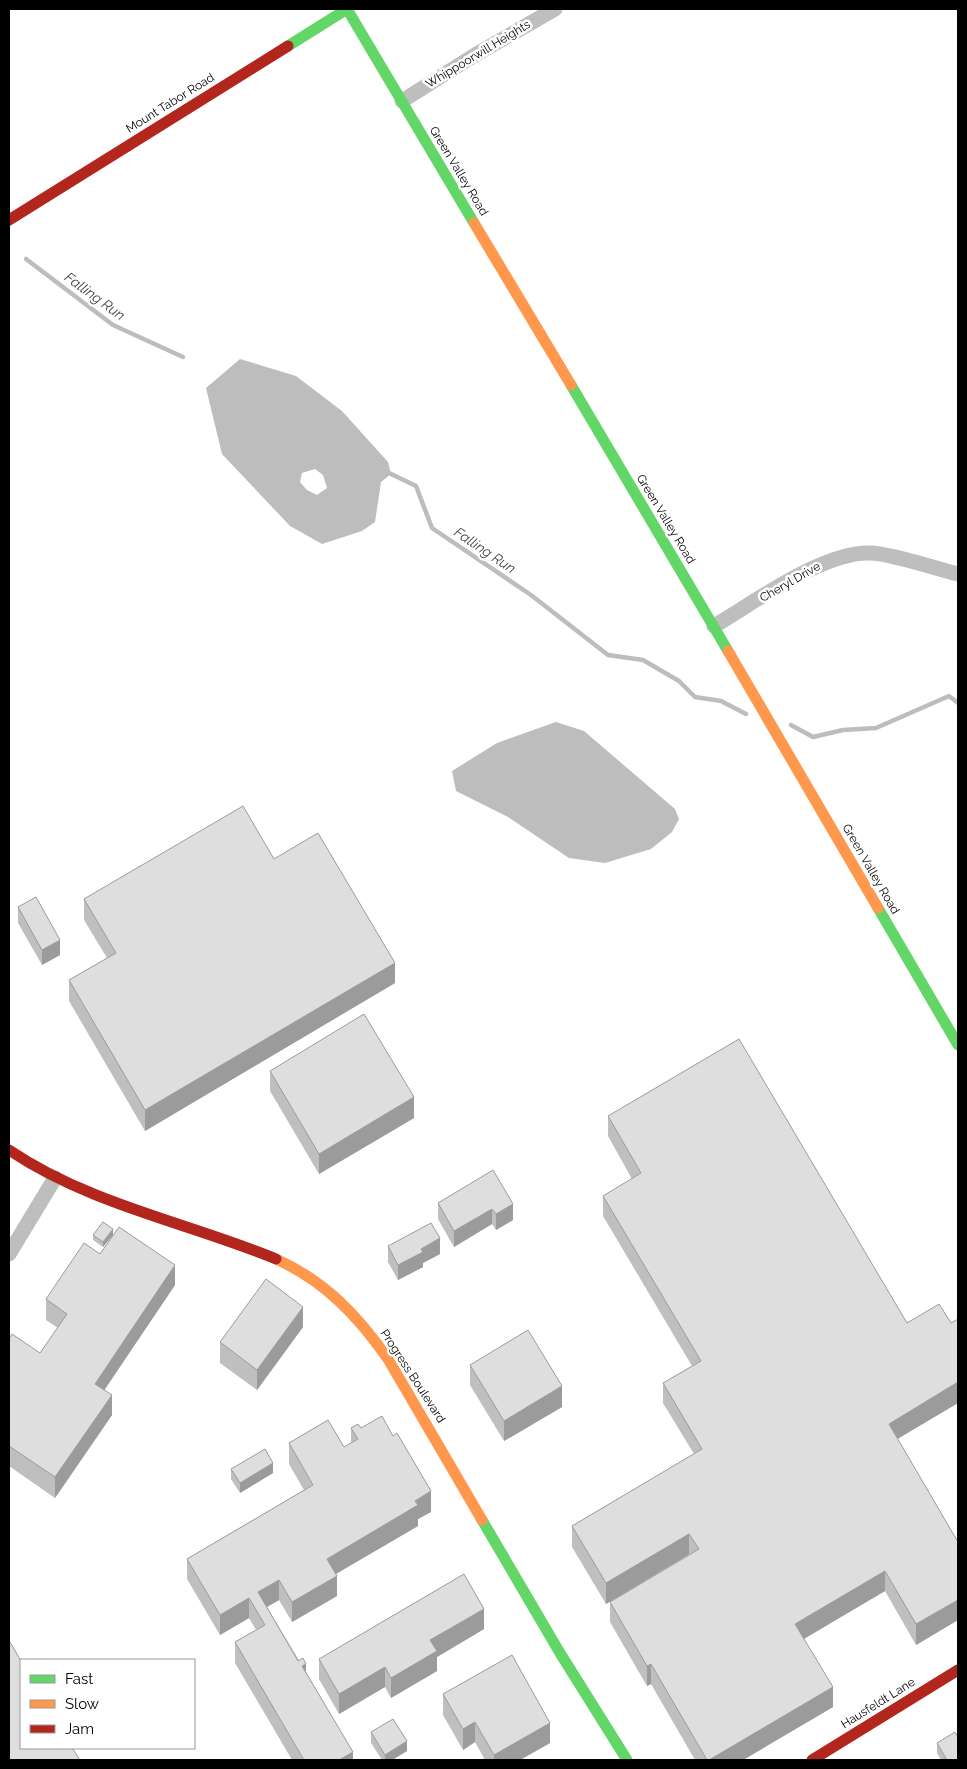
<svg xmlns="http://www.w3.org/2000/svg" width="967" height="1769" font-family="Raleway,sans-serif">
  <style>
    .water { fill: #bdbdbd; fill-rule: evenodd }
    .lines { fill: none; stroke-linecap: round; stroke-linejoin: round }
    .stream { stroke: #bdbdbd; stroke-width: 4.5 }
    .street { stroke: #bebebe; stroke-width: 15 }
    .fast { stroke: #63d668; stroke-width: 11 }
    .slow { stroke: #ff974d; stroke-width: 11 }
    .jam { stroke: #b3261e; stroke-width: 11 }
    .wall { fill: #bfbfbf }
    .shaded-wall { fill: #9b9b9b }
    .building { fill: #dedede; stroke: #9b9b9b }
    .labels { text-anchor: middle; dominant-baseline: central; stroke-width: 5; stroke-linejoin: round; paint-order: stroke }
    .street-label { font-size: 12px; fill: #000; stroke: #fff }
    .water-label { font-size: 14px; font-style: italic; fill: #424242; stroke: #fff }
  </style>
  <rect width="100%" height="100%" fill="#fff"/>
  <g class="water">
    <path d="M240,359L296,376L342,411L388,462L391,474L381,482L375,522L362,531L322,544L290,526L222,454L206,388ZM315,469L323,475L327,488L317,495L307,490L300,482L302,473Z"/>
    <polygon points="556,722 584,731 675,809 679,819 672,832 651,849 605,863 569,858 508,817 456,791 452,771 497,743"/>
  </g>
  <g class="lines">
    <g class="stream">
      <polyline points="26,259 113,325 183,357"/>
      <polyline points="387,472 416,486 432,528 531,595 608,655 643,660 679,681 695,697 721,701 746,714"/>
      <polyline points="791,725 813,737 843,730 876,728 949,696 958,703"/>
    </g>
    <g class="street">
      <polyline points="402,101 475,55 555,9"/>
      <path d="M714,626C755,602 825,550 872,553C896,555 934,568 958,574"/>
      <polyline points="9,1254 55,1178"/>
    </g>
    <g class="fast">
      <polyline points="347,9 474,223"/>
      <polyline points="288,46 347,9"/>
      <polyline points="571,385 728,651"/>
      <polyline points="878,908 958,1045"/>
      <polyline points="482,1520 560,1653 627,1760"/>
    </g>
    <g class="slow">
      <polyline points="474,223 571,385"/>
      <polyline points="728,651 878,908"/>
      <path d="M276,1259C325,1281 358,1316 388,1359L482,1520"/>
    </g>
    <g class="jam">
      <polyline points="9,220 288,46"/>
      <path d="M9,1150C91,1205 186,1222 276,1259"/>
      <polyline points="812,1760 958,1670"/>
    </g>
  </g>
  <g class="wall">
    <polygon points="274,859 395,983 145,1131 69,1001 69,980 107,958 84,920 84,899"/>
    <polygon points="18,907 60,955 42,965 18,923"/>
    <polygon points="270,1071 414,1118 319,1174 270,1091"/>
    <polygon points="608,1116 907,1323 951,1323 958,1319 958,1403 897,1439 958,1542 958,1620 916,1645 885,1591 804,1639 833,1707 743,1760 695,1760 651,1684 647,1686 610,1622 610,1602 689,1554 606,1604 572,1547 572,1526 694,1454 663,1403 663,1383 692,1366 603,1216 603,1196 632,1179 608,1136"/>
    <polygon points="438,1203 513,1204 513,1220 496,1230 492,1224 454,1247 438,1219"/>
    <polygon points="93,1235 113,1235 103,1247 93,1240"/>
    <polygon points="388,1246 440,1254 423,1263 423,1267 398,1280 388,1262"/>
    <polygon points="100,1254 175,1285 104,1390 112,1415 55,1498 9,1466 9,1339 40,1353 58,1328 46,1320 46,1299"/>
    <polygon points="303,1327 257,1390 220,1363 220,1342"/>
    <polygon points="470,1365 562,1407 504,1441 470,1385"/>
    <polygon points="351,1428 361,1428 431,1512 418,1519 418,1526 336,1574 337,1596 292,1622 279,1600 267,1607 306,1672 353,1760 292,1760 235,1663 235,1642 256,1630 249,1618 220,1635 187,1579 187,1559 304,1490 289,1464 289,1443 344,1447 351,1443"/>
    <polygon points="231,1469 273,1473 240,1493 231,1479"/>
    <polygon points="484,1629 437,1657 437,1671 391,1698 385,1687 339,1714 319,1679 319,1659"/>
    <polygon points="443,1694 550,1743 520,1760 485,1760 475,1742 463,1750 443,1715"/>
    <polygon points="371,1732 407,1751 392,1760 382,1760 371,1743"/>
    <polygon points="937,1743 958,1760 941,1760 937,1753"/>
  </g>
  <g class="shaded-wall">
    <polygon points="60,940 60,955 42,965 42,950"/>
    <polygon points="395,963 395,983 145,1131 145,1110"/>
    <polygon points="414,1097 414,1118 319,1174 319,1154"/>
    <polygon points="513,1204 513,1220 496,1230 496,1214"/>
    <polygon points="492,1209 492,1224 454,1247 454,1231"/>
    <polygon points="113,1229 113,1235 103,1247 103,1242"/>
    <polygon points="440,1238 440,1254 423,1263 423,1267 398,1280 398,1265 421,1249"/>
    <polygon points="175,1265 175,1285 95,1404 95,1384"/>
    <polygon points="303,1307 303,1327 257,1390 257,1370"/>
    <polygon points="958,1382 958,1403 889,1444 889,1424"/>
    <polygon points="562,1386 562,1407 504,1441 504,1421"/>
    <polygon points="112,1395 112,1415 55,1498 55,1477"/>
    <polygon points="273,1463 273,1473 240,1493 240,1483"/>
    <polygon points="431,1491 431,1512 418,1519 418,1526 327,1579 327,1559 415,1501"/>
    <polygon points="689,1534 689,1554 606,1604 606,1583"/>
    <polygon points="885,1571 885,1591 795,1644 795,1624"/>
    <polygon points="337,1576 337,1596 292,1622 292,1602"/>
    <polygon points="279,1580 279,1600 258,1612 258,1592"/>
    <polygon points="249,1598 249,1618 220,1635 220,1615"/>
    <polygon points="958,1600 958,1620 916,1645 916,1624"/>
    <polygon points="484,1609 484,1629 437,1657 437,1671 391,1698 391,1678 430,1640"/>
    <polygon points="306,1664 306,1684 302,1666"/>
    <polygon points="651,1664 651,1684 647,1686 647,1666"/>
    <polygon points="385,1667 385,1687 339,1714 339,1694"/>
    <polygon points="833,1687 833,1707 743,1760 709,1760"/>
    <polygon points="475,1722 475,1742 463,1750 463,1729"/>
    <polygon points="550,1723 550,1743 520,1760 494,1760 494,1755"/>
    <polygon points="407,1741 407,1751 392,1760 385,1760 385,1755"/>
    <polygon points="353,1752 353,1760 339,1760"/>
  </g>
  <g class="building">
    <polygon points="243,806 274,859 318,833 395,963 145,1110 69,980 116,953 84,899"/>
    <polygon points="36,897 60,940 42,950 18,907"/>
    <polygon points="364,1014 414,1097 319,1154 270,1071"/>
    <polygon points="739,1039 907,1323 939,1304 951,1323 958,1319 958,1382 889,1424 958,1542 958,1600 916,1624 885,1571 795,1624 833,1687 709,1760 707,1760 651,1664 647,1666 610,1602 699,1549 689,1534 606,1583 572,1526 702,1449 663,1383 701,1361 603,1196 641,1173 608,1116"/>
    <polygon points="493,1170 513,1204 496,1214 492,1209 454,1231 438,1203"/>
    <polygon points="103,1222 113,1229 103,1242 93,1235"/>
    <polygon points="431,1223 440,1238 421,1249 423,1252 398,1265 388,1246"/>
    <polygon points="119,1227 175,1265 95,1384 112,1395 55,1477 9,1446 9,1339 12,1334 40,1353 67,1314 46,1299 84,1243 100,1254"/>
    <polygon points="266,1279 303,1307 257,1370 220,1342"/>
    <polygon points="528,1330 562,1386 504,1421 470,1365"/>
    <polygon points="382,1416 393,1436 397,1433 431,1491 415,1501 418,1505 327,1559 337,1576 292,1602 279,1580 258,1592 298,1661 303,1658 306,1664 302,1666 353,1752 339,1760 304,1760 235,1642 265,1625 249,1598 220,1615 187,1559 313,1485 289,1443 328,1420 344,1447 358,1439 351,1428 358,1424 361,1428"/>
    <polygon points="265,1449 273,1463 240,1483 231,1469"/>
    <polygon points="464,1574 484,1609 430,1640 437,1651 391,1678 385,1667 339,1694 319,1659"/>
    <polygon points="10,1642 21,1661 21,1748 72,1748 80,1760 9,1760 9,1643"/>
    <polygon points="512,1655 550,1723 494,1755 475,1722 463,1729 443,1694"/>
    <polygon points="393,1719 407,1741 385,1755 371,1732"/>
    <polygon points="955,1732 958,1737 958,1760 947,1760 937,1743"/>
  </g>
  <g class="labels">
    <g class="street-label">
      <text transform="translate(478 54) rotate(-31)">Whippoorwill Heights</text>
      <text transform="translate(170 103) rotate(-32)">Mount Tabor Road</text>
      <text transform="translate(459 171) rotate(59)">Green Valley Road</text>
      <text transform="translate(666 519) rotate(59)">Green Valley Road</text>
      <text transform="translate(790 582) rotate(-30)">Cheryl Drive</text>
      <text transform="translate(871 869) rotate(60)">Green Valley Road</text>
      <text transform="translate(413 1376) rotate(57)">Progress Boulevard</text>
      <text transform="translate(878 1703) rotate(-32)">Hausfeldt Lane</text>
    </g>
    <g class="water-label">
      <text transform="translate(95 296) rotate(36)">Falling Run</text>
      <text transform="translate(485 550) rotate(34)">Falling Run</text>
    </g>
  </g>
  <rect width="967" height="1769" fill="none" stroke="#000000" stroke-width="20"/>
  <rect x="20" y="1659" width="175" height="90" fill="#ffffff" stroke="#999999"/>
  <rect x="30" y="1675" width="25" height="8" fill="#63d668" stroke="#999999"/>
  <text x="65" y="1684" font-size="15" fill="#000000">Fast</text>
  <rect x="30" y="1700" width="25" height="8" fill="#ff974d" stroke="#999999"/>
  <text x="65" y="1709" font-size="15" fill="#000000">Slow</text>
  <rect x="30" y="1725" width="25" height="8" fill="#b3261e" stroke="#999999"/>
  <text x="65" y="1734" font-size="15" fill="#000000">Jam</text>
</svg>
